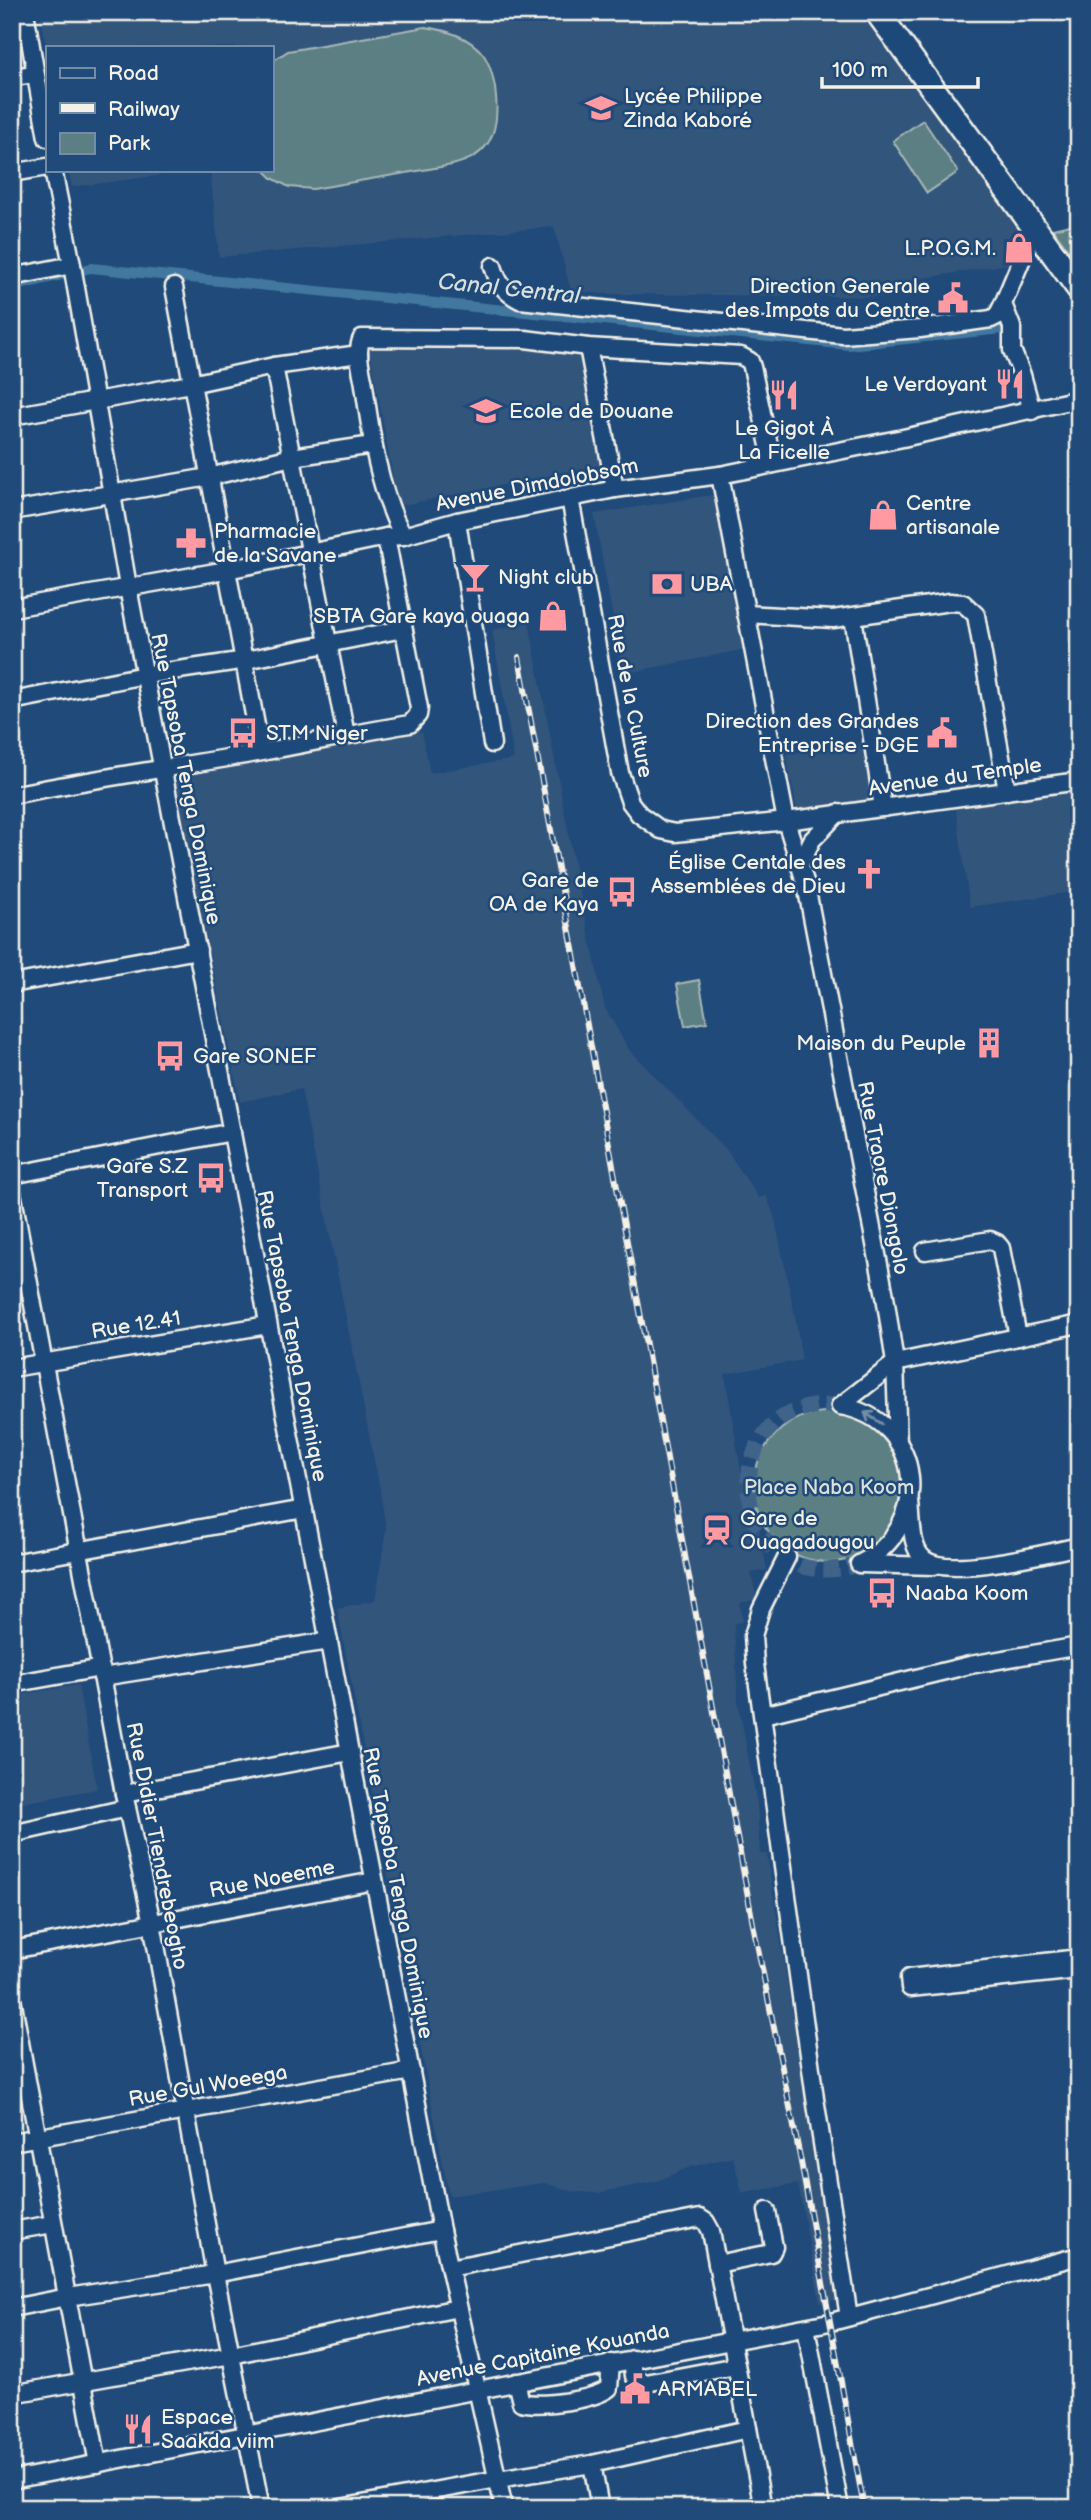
<svg xmlns="http://www.w3.org/2000/svg" width="1091" height="2520" font-family="'Balsamiq Sans',sans-serif">
  <style>
    .built { fill: #33547c }
    .green { fill: #5c7f84; stroke: #a8b8b6; stroke-width: 2 }
    .lines { fill: none; stroke-linecap: round; stroke-linejoin: round }
    .stream { stroke: #8aa8bd; stroke-width: 3.5 }
    .canal { stroke: #4377a0; stroke-width: 10 }
    .minor-tunnel { stroke: #3f638a; stroke-width: 16; stroke-dasharray: 16 8; stroke-linecap: butt }
    .minor-casing { stroke: #f4f1e8; stroke-width: 21 }
    .highway-casing { stroke: #f4f1e8; stroke-width: 28 }
    .minor { stroke: #1f4a7a; stroke-width: 16 }
    .highway { stroke: #1f4a7a; stroke-width: 23 }
    .rail-casing { stroke: #f4f1e8; stroke-width: 6 }
    .rail { stroke: #1f4a7a; stroke-width: 3.5; stroke-dasharray: 10; stroke-linecap: butt }
    .oneway { stroke: #748da6 }
    .labels { text-anchor: middle; dominant-baseline: central; stroke-width: 5; stroke-linejoin: round; paint-order: stroke }
    .poi-label { font-size: 21px; fill: #f4f1e8; stroke: #1f4a7a; text-anchor: start }
    .street-label { font-size: 21px; fill: #f4f1e8; stroke: #1f4a7a }
    .park-label { font-size: 21px; fill: #dde0d9; stroke: #1f4a7a }
    .water-label { font-size: 23px; font-style: italic; fill: #d9dfdd; stroke: #1f4a7a }
  </style>
  <rect width="100%" height="100%" fill="#1f4a7a"/>
  <filter id="ink" filterUnits="userSpaceOnUse"><feTurbulence type="fractalNoise" baseFrequency=".0143" numOctaves="2"/><feDisplacementMap in="SourceGraphic" scale="14" xChannelSelector="R" yChannelSelector="G"/><feConvolveMatrix kernelMatrix="1 2 1 2 8 2 1 2 1" color-interpolation-filters="sRGB"/></filter>
  <g filter="url(#ink)">
    <g class="built">
      <polygon points="40,12 859,12 1027,237 1015,263 919,279 886,297 605,294 571,291 554,227 219,257 210,170 271,170 271,47 47,47 47,53"/>
      <polygon points="68,170 202,170 72,187"/>
      <polygon points="369,345 566,350 580,358 602,465 398,506"/>
      <polygon points="718,494 746,649 623,674 594,514"/>
      <polygon points="529,622 578,884 605,1008 630,1051 726,1149 759,1198 766,1195 774,1215 795,1315 802,1360 725,1374 741,1472 749,1471 767,1570 751,1573 757,1599 740,1603 743,1621 734,1624 738,1701 757,1804 760,1854 767,1854 837,2300 820,2303 798,2184 742,2193 733,2157 690,2167 657,2181 599,2193 573,2192 544,2183 449,2196 337,1608 375,1600 386,1529 380,1490 301,1089 240,1102 173,772 422,732 430,773 514,759 492,630"/>
      <polygon points="868,742 877,801 797,811 786,754"/>
      <polygon points="1079,788 1079,891 970,907 955,804"/>
      <polygon points="78,1685 97,1789 12,1805 12,1696"/>
    </g>
    <g class="green">
      <path d="M425,27C446,30 469,36 483,54C498,75 503,127 485,147C476,158 465,161 452,165L313,189L289,187L272,178L264,170H271V62L288,51Z"/>
      <polygon points="923,120 958,172 927,193 893,141"/>
      <polygon points="1079,223 1079,264 1053,229"/>
      <polygon points="699,980 707,1022 685,1026 677,984"/>
      <circle cx="829" cy="1487" r="75"/>
    </g>
    <g class="lines">
      <polyline class="stream" points="891,12 987,143"/>
      <polyline class="canal" points="12,287 91,268 849,345 1002,329"/>
      <path class="minor-tunnel" d="M840,1406C706,1392 725,1606 859,1564"/>
      <g class="minor-casing">
        <g id="minor">
          <polyline points="25,12 47,138"/>
          <polyline points="12,77 35,74"/>
          <polyline points="53,170 72,265 130,598 441,2230 504,2508"/>
          <polyline points="12,173 47,167"/>
          <path d="M493,266C498,283 504,292 520,300L843,335L920,329L991,319L997,316L1003,304"/>
          <polyline points="12,277 72,265"/>
          <polyline points="174,287 261,752"/>
          <polyline points="588,347 615,489"/>
          <polyline points="274,366 346,735"/>
          <polyline points="1032,411 1022,375 1012,350 1012,327 1003,304 1034,230"/>
          <polyline points="12,416 191,384 274,366 359,354"/>
          <polyline points="720,475 786,821 806,885 885,1296 895,1363 898,1443"/>
          <polyline points="570,498 620,773 630,802 639,814 661,830 675,833 786,821 1079,781"/>
          <polyline points="12,511 209,477 292,457 373,445"/>
          <polyline points="457,521 492,744"/>
          <path d="M403,536C379,490 371,436 364,385C362,371 355,351 362,338L525,339L588,347L741,356L750,361L752,367L773,464"/>
          <polyline points="12,608 227,570 386,537 403,536 457,521 615,489 720,475 903,438 1079,399"/>
          <polyline points="746,614 833,619 950,602 963,603 976,615 1007,791"/>
          <polyline points="853,617 883,808"/>
          <polyline points="12,701 145,675 246,660 403,629"/>
          <path d="M12,795C95,778 178,767 262,752C311,743 360,732 410,724L418,715L419,708L386,537"/>
          <polyline points="800,864 812,840 838,813"/>
          <polyline points="12,984 198,950"/>
          <polyline points="12,1175 232,1132"/>
          <polyline points="12,1192 124,1794 152,1923 215,2274 261,2508"/>
          <polyline points="925,1251 990,1240 997,1243 1001,1248 1018,1337"/>
          <polyline points="12,1368 268,1325"/>
          <polyline points="840,1406 895,1363 1079,1324"/>
          <path d="M840,1406C925,1420 935,1527 859,1564"/>
          <path d="M910,1502C912,1518 910,1548 924,1559C946,1578 1049,1553 1079,1546"/>
          <polyline points="787,1557 761,1609 753,1636 755,1664 815,2098 849,2317"/>
          <polyline points="12,1563 304,1509"/>
          <polyline points="861,1564 934,1566"/>
          <polyline points="102,1677 329,1641"/>
          <polyline points="12,1684 101,1668"/>
          <polyline points="763,1715 970,1665 1079,1646"/>
          <polyline points="124,1794 350,1752"/>
          <polyline points="12,1834 127,1808"/>
          <polyline points="12,1950 374,1881"/>
          <polyline points="1079,1958 909,1978 910,1988 1079,1970"/>
          <polyline points="12,1999 98,2464"/>
          <polyline points="12,2142 411,2071"/>
          <polyline points="12,2231 53,2224"/>
          <polyline points="717,2264 771,2253 774,2247 767,2211"/>
          <polyline points="450,2268 700,2218 706,2222 711,2231 763,2508"/>
          <polyline points="12,2308 68,2297 215,2274 441,2230"/>
          <polyline points="806,2327 840,2508"/>
          <polyline points="632,2359 634,2376 638,2381 646,2383 736,2366"/>
          <path d="M516,2382L521,2402C541,2407 594,2400 609,2388L611,2363"/>
          <polyline points="12,2394 231,2355 458,2308"/>
          <polyline points="592,2464 600,2508"/>
          <polyline points="12,2480 835,2321 1079,2256"/>
          <polyline points="340,2508 498,2479 592,2464 748,2429"/>
        </g>
      </g>
      <g class="highway-casing">
        <polyline id="highway" points="877,12 1079,289"/>
      </g>
      <use href="#minor" class="minor"/>
      <use href="#highway" class="highway"/>
      <g class="rail-casing">
        <polyline id="rail" points="519,657 754,1929 801,2162 864,2508"/>
      </g>
      <use href="#rail" class="rail"/>
    </g>
    <defs><path id="oneway-shaft" d="M-6 0H5M1.5-3L5.5 0L1.5 3" fill="none" stroke-width="1.6" stroke-linecap="round" stroke-linejoin="round" transform="scale(1.75)"/></defs>
    <use class="oneway" href="#oneway-shaft" transform="translate(873 1418) rotate(-147)"/>
  </g>
  <defs>
    <g id="school-bare" transform="scale(2.415)"><path d="M0-5L7-2L0 1L-7-2ZM-4 1L0 2.5L4 1V4Q0 6-4 4Z" fill="#ff9aa2" stroke="#1f4a7a" stroke-width="2.5" paint-order="stroke"/></g>
    <g id="shop-bare" transform="scale(2.415)"><path d="M-5-2.5h2.3a2.7 3.5 0 0 1 5.4 0H5L5.5 6h-11ZM-1.5-2.5h3a1.5 2.3 0 0 0-3 0Z" fill="#ff9aa2" stroke="#1f4a7a" stroke-width="2.5" paint-order="stroke"/></g>
    <g id="civic-bare" transform="scale(2.415)"><path d="M-.6-6.5H3V-4.5H.6V-3L4-1V1h2V6H-6V1h2V-1L-.6-3ZM-1.2 2.5V6h2.4V2.5Z" fill="#ff9aa2" stroke="#1f4a7a" stroke-width="2.5" paint-order="stroke"/></g>
    <g id="restaurant-bare" transform="scale(2.415)"><path d="M-5-6h1v4h1v-4h1v4h1v-4h1v5L-1.5 .5V6h-2V.5L-5-1ZM5-6V6H3V1.5H1.5Q1.5-4 5-6Z" fill="#ff9aa2" stroke="#1f4a7a" stroke-width="2.5" paint-order="stroke"/></g>
    <g id="pharmacy-bare" transform="scale(2.415)"><path d="M-2-6h4v4h4v4h-4v4h-4v-4h-4v-4h4Z" fill="#ff9aa2" stroke="#1f4a7a" stroke-width="2.5" paint-order="stroke"/></g>
    <g id="bar-bare" transform="scale(2.415)"><path d="M-6-5H6L.8 .8V4.5H3.5V6h-7V4.5H-.8V.8Z" fill="#ff9aa2" stroke="#1f4a7a" stroke-width="2.5" paint-order="stroke"/></g>
    <g id="bank-bare" transform="scale(2.415)"><path d="M-6-4H6V4H-6ZM0-2.3a2.3 2.3 0 1 0 0 4.6a2.3 2.3 0 1 0 0-4.6Z" fill="#ff9aa2" stroke="#1f4a7a" stroke-width="2.5" paint-order="stroke"/></g>
    <g id="bus-bare" transform="scale(2.415)"><path d="M-5-6H5V4H4V6H2V4H-2V6H-4V4H-5ZM-3.5-4V0h7V-4ZM-3.5 1.2v1.5H-2V1.2ZM2 1.2v1.5H3.5V1.2Z" fill="#ff9aa2" stroke="#1f4a7a" stroke-width="2.5" paint-order="stroke"/></g>
    <g id="church-bare" transform="scale(2.415)"><path d="M-1.2-6h2.4v3.5h3.3v2.4h-3.3V6h-2.4V-.1h-3.3v-2.4h3.3Z" fill="#ff9aa2" stroke="#1f4a7a" stroke-width="2.5" paint-order="stroke"/></g>
    <g id="building-bare" transform="scale(2.415)"><path d="M-4-6H4V6H1V3H-1V6H-4ZM-2.5-4.3h1.7v1.8h-1.7ZM.8-4.3h1.7v1.8H.8ZM-2.5-1h1.7V.8h-1.7ZM.8-1h1.7V.8H.8Z" fill="#ff9aa2" stroke="#1f4a7a" stroke-width="2.5" paint-order="stroke"/></g>
    <g id="station-bare" transform="scale(2.415)"><path d="M-3-6H3Q5-6 5-4V2Q5 4 3 4L4.5 6H3L1.5 4h-3L-3 6H-4.5L-3 4Q-5 4-5 2V-4Q-5-6-3-6ZM-3.5-4v3h7v-3ZM-3.5 1v1.5H-2V1ZM2 1v1.5H3.5V1Z" fill="#ff9aa2" stroke="#1f4a7a" stroke-width="2.5" paint-order="stroke"/></g>
  </defs>
  <g fill-rule="evenodd">
    <use href="#school-bare" x="601" y="108"/>
    <use href="#shop-bare" x="1019" y="248"/>
    <use href="#civic-bare" x="953" y="298"/>
    <use href="#restaurant-bare" x="1010" y="384"/>
    <use href="#restaurant-bare" x="784" y="395"/>
    <use href="#school-bare" x="486" y="411"/>
    <use href="#shop-bare" x="883" y="515"/>
    <use href="#pharmacy-bare" x="191" y="543"/>
    <use href="#bar-bare" x="475" y="577"/>
    <use href="#bank-bare" x="667" y="584"/>
    <use href="#shop-bare" x="553" y="616"/>
    <use href="#bus-bare" x="243" y="733"/>
    <use href="#civic-bare" x="942" y="733"/>
    <use href="#church-bare" x="869" y="874"/>
    <use href="#bus-bare" x="622" y="892"/>
    <use href="#building-bare" x="989" y="1043"/>
    <use href="#bus-bare" x="170" y="1056"/>
    <use href="#bus-bare" x="211" y="1178"/>
    <use href="#station-bare" x="717" y="1530"/>
    <use href="#bus-bare" x="882" y="1593"/>
    <use href="#civic-bare" x="635" y="2389"/>
    <use href="#restaurant-bare" x="138" y="2429"/>
  </g>
  <g class="labels">
    <g class="poi-label">
      <text x="624" y="96">Lycée Philippe<tspan x="624" dy="24">Zinda Kaboré</tspan></text>
      <text x="996" y="248" text-anchor="end">L.P.O.G.M.</text>
      <text x="930" y="286" text-anchor="end">Direction Generale<tspan x="930" dy="24">des Impots du Centre</tspan></text>
      <text x="987" y="384" text-anchor="end">Le Verdoyant</text>
      <text x="509" y="411">Ecole de Douane</text>
      <text x="784" y="428" text-anchor="middle">Le Gigot À<tspan x="784" dy="24">La Ficelle</tspan></text>
      <text x="906" y="503">Centre<tspan x="906" dy="24">artisanale</tspan></text>
      <text x="214" y="531">Pharmacie<tspan x="214" dy="24">de la Savane</tspan></text>
      <text x="498" y="577">Night club</text>
      <text x="690" y="584">UBA</text>
      <text x="530" y="616" text-anchor="end">SBTA Gare kaya ouaga</text>
      <text x="919" y="721" text-anchor="end">Direction des Grandes<tspan x="919" dy="24">Entreprise - DGE</tspan></text>
      <text x="266" y="733">STM Niger</text>
      <text x="846" y="862" text-anchor="end">Église Centale des<tspan x="846" dy="24">Assemblées de Dieu</tspan></text>
      <text x="599" y="880" text-anchor="end">Gare de<tspan x="599" dy="24">OA de Kaya</tspan></text>
      <text x="966" y="1043" text-anchor="end">Maison du Peuple</text>
      <text x="193" y="1056">Gare SONEF</text>
      <text x="188" y="1166" text-anchor="end">Gare S.Z<tspan x="188" dy="24">Transport</tspan></text>
      <text x="740" y="1518">Gare de<tspan x="740" dy="24">Ouagadougou</tspan></text>
      <text x="905" y="1593">Naaba Koom</text>
      <text x="658" y="2389">ARMABEL</text>
      <text x="161" y="2417">Espace<tspan x="161" dy="24">Saakda viim</tspan></text>
    </g>
    <g class="street-label">
      <text transform="translate(537 485) rotate(-11)">Avenue Dimdolobsom</text>
      <text transform="translate(630 696) rotate(79)">Rue de la Culture</text>
      <text transform="translate(955 777) rotate(-8)">Avenue du Temple</text>
      <text transform="translate(186 779) rotate(79)">Rue Tapsoba Tenga Dominique</text>
      <text transform="translate(883 1178) rotate(79)">Rue Traore Diongolo</text>
      <text transform="translate(136 1325) rotate(-9)">Rue 12.41</text>
      <text transform="translate(292 1336) rotate(79)">Rue Tapsoba Tenga Dominique</text>
      <text transform="translate(157 1846) rotate(79)">Rue Didier Tiendrebeogho</text>
      <text transform="translate(272 1879) rotate(-11)">Rue Noeeme</text>
      <text transform="translate(398 1893) rotate(79)">Rue Tapsoba Tenga Dominique</text>
      <text transform="translate(208 2086) rotate(-10)">Rue Gul Woeega</text>
      <text transform="translate(543 2355) rotate(-11)">Avenue Capitaine Kouanda</text>
    </g>
    <g class="park-label">
      <text x="829" y="1487">Place Naba Koom</text>
    </g>
    <g class="water-label">
      <text transform="translate(509 289) rotate(6)">Canal Central</text>
    </g>
  </g>
  <rect width="1091" height="2520" fill="none" stroke="#1f4a7a" stroke-width="42"/>
  <rect x="21" y="21" width="1049" height="2478" fill="none" stroke="#f4f1e8" stroke-width="2.5" filter="url(#ink)"/>
  <rect x="46" y="46" width="228" height="126" fill="#1f4a7a" stroke="#748da6" stroke-width="2"/>
  <rect x="60" y="68" width="35" height="10" fill="#1f4a7a" stroke="#748da6" stroke-width="2"/>
  <text x="108" y="80" font-size="21" fill="#f4f1e8">Road</text>
  <rect x="60" y="103" width="35" height="10" fill="#f4f1e8" stroke="#748da6" stroke-width="2"/>
  <text x="108" y="116" font-size="21" fill="#f4f1e8">Railway</text>
  <rect x="60" y="133" width="35" height="21" fill="#5c7f84" stroke="#748da6" stroke-width="2"/>
  <text x="108" y="150" font-size="21" fill="#f4f1e8">Park</text>
  <path d="M822 77v10h156v-10" fill="none" stroke="#f4f1e8" stroke-width="3.5"/>
  <text x="832" y="77" font-size="21" fill="#f4f1e8" stroke="#1f4a7a" stroke-width="5" paint-order="stroke">100 m</text>
</svg>
